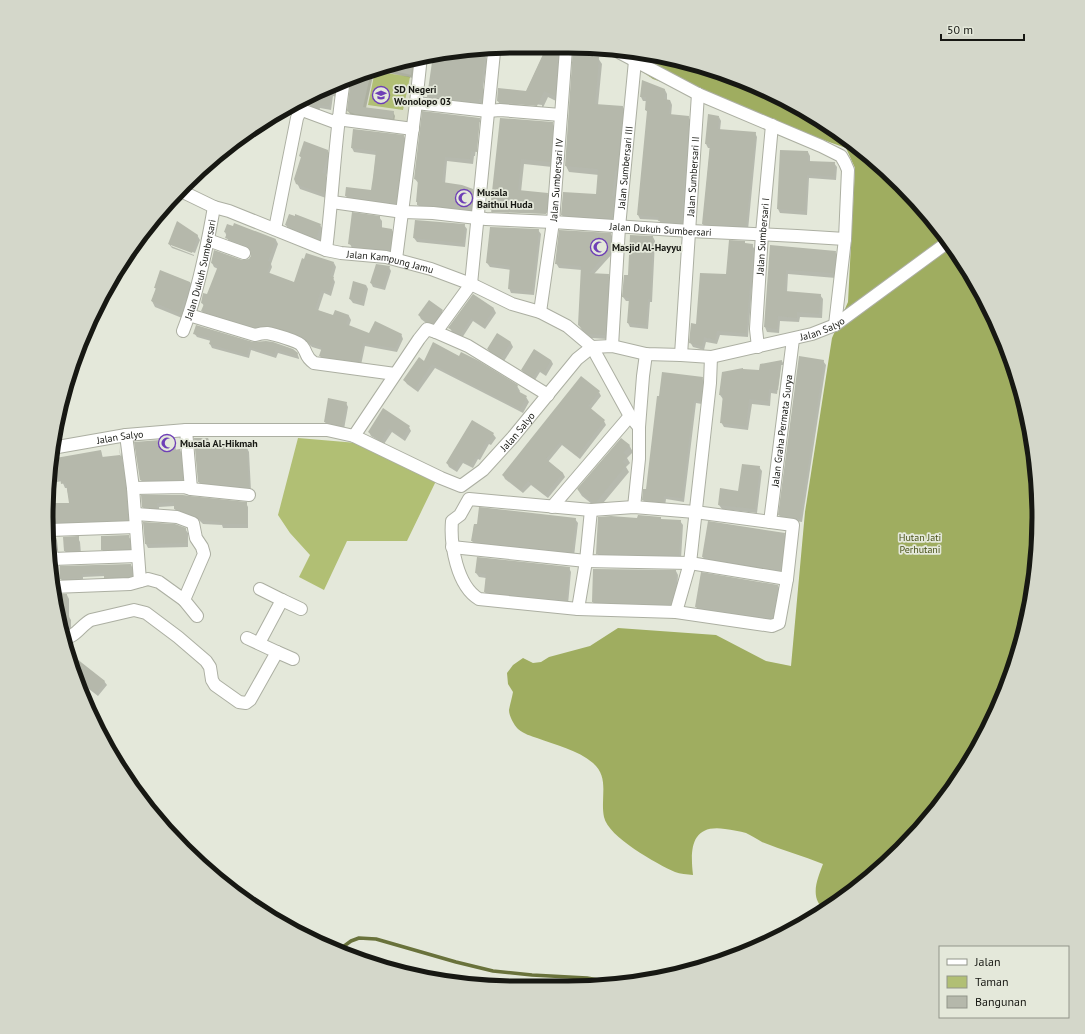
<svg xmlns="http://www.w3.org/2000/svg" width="1085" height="1034" font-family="'PT Sans',sans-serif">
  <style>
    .built { fill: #d9ddc9 }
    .green { fill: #b1bf74 }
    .forest { fill: #9fad60 }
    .shadow { fill: #0003; fill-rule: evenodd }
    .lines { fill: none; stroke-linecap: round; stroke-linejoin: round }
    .stream { stroke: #69723b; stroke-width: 3.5 }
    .building { fill: #b5b8ab }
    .minor-casing { stroke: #acafa2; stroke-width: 14 }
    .minor { stroke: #fff; stroke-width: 12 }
    .labels { text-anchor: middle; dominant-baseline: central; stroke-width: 3.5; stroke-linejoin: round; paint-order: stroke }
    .poi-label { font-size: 10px; font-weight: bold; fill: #171813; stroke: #e4e8da; text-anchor: start }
    .street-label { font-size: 10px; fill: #171813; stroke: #e4e8da }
    .park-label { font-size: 10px; fill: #49521a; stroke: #e4e8da }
    .rim { fill: none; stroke: #171813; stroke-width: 5 }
  </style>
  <rect width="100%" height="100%" fill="#e4e8da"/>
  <polygon class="built" points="418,57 410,127 345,118 351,78"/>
  <g class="green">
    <polygon points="375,71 410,77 403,110 368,105"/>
    <polygon points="298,438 357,443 436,481 407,541 347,541 324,590 299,577 310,555 290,533 278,515"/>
  </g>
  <path class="forest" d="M607,48L690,62L777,95L855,143L922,207L976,282L1014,366L1035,456L1038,548L1023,639L990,726L942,804L878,871L825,910C823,907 819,905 818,902C812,890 819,875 823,864C803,856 782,850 762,842C757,839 752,836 746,833C740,831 732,830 725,829C691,824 690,849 693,875C687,874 680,874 675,872C657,864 608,837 604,817C600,797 610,778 593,763C578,750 555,745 537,738C531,736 524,734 518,729C514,725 509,716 509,710C510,704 512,698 513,692L508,684L507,673L513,665L523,658L533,663L541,662L549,657L590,646L618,628L716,635L766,661L791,666L805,512L832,338L848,302L855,168L846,148L653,79Z"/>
  <g class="shadow">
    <polygon points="590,47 593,53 593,58 598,58 602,64 598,105 623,107 626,113 615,224 566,221 562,215 597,195 599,175 569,172 566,166 574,49"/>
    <path d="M546,49H562L558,102L548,97L541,112L501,107L498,101L526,92ZM500,100L542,105V107L500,102Z"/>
    <polygon points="469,53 485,55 487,60 483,88 485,92 484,103 481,103 481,107 431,101 428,96 434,55"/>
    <polygon points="416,58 413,78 375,70"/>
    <polygon points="374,71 366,108 393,112 395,116 394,122 351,115 348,111 352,81 351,78"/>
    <polygon points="339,81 336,97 333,96 331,110 320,108 319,111 313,108 310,105 311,99 308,97"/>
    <polygon points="665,90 667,94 667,100 670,100 672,105 671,116 688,117 691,121 683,227 662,225 659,220 640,219 638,215 648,113 646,110 647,101 643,101 641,97"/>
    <polygon points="298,103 296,109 290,107"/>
    <polygon points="719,117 721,121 720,130 755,133 757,137 748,230 705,228 703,224 710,148 708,148 706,144"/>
    <polygon points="479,119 482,123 479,156 477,156 481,122 479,122 475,156 474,156 473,164 447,161 445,184 472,189 475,194 474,206 471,214 421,209 418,205 419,184 415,179"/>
    <polygon points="501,119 552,123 555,128 552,167 524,164 521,192 547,194 550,199 549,213 493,211 493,213 491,210"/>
    <polygon points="404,136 406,141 398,207 349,201 346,196 372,191 376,155 354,152 352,148"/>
    <polygon points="327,150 331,156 330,164 326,176 328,181 326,198 300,189 297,183 302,159 300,156"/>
    <polygon points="808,152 810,156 810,162 834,163 837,167 836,180 809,178 807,215 780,213 778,209"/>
    <polygon points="493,213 549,215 548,219 495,216"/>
    <polygon points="379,217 382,221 382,229 392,230 394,234 391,254 352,248 350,244"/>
    <polygon points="286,225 320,225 324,231 319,244 290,232"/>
    <polygon points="464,225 467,229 465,247 417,242 414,238"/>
    <polygon points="538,230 541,234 534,295 511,293 509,288 511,270 490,267 487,263"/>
    <polygon points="225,232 276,240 278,244 271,264 272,267 269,274 295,283 334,263 336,267 333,278 335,282 331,296 324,293 318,311 334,316 336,311 349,316 351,320 349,326 369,334 401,334 403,339 397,352 365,346 361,365 323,360 320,356 322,350 312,347 303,339 258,331 205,315 202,311 204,306 202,303 208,295 218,269 214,267 212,263 249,260 252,255 250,250 229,242"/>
    <polygon points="611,234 613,239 612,254 594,274 608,275 611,280 607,339 591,338 582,330 579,325 582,270 559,268 556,263"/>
    <polygon points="197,235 200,240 195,253 171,244 171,246 194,255 194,256 172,248 169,244"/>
    <polygon points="653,237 655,241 652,302 650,302 648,329 630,327 628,323 630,301 626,301 623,297 629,276"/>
    <polygon points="746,244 752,245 755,250 748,337 720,335 717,344 706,342 704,350 693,347 690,342 697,326"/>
    <polygon points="771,247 835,252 838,256 836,278 788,274 787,292 820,295 823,299 822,318 800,317 799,322 780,321 779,333 767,332 765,327"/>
    <polygon points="389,267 391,271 385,290 373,287 371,283"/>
    <polygon points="190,282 193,288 182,318 155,307 152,301 156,290 155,287"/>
    <polygon points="366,285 368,289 364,306 353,303 350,299"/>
    <polygon points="473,295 494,309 496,313 485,329 473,321 462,338 452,332 450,328"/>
    <polygon points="442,311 444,315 435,327 430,326 421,319 419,315"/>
    <polygon points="194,333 253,343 297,353 299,358 299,359 278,353 276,358 251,350 249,358 212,348 210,344 211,341 197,337"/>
    <polygon points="497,334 511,343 513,347 504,361 490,353 488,349"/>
    <polygon points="434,344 517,386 520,391 519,393 526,397 529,402 523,413 435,368 418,392 407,384 404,380 424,362"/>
    <polygon points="800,357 823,361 826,365 802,522 782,519 779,515"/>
    <polygon points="551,360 553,364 546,376 540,372 535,380 525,374 522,370"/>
    <polygon points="782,361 784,365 781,394 779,394 783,365 781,365 777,394 771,393 770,406 752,404 748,430 724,427 721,422 723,399 720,395 743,369 744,370 760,371"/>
    <polygon points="702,378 704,382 702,404 696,403 684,502 666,499 665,506 646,504 643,500 647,490"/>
    <polygon points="599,392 601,396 590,410 604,421 606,425 580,459 562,445 548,462 563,473 565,477 548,498 531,485 523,493 505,479 503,475"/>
    <polygon points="329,400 346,403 348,407 344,429 328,426 325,422"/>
    <polygon points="384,410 409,427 411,431 405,441 392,432 384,444 371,436 369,432"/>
    <polygon points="493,434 496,438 491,445 489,444 480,460 478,459 473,468 463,463 457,472 449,467 447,463"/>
    <polygon points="208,438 210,443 210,449 238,447 244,442 249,452 251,491 201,486 199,482"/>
    <polygon points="173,440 175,443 176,451 180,450 182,454 184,483 143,484 141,480 136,443"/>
    <polygon points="629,445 633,452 627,458 630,463 626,467 629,472 599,508 597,508 582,496 578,490"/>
    <polygon points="121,450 128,494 130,524 50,528 50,505 70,504 67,488 65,488 62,481 52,483 50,480 50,460 101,451 103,458 121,456"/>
    <polygon points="759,467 762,471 757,513 722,509 719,505 739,492"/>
    <polygon points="142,496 246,503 248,507 248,528 223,528 222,525 203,524 199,520 178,513 175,509 175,506 159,507 159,512 145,511 143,507"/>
    <polygon points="660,518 662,520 680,521 683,525 681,559 600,557 597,553 638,519"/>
    <polygon points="575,519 578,523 574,556 475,545 472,541 474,525"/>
    <polygon points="144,523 185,529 188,533 188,547 148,548 146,544"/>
    <polygon points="784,534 786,538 782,574 705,561 703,557"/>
    <polygon points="128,536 131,540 132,553 104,553 102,549"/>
    <polygon points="78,538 80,542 81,554 67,555 65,551"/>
    <polygon points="131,565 133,569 134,580 107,581 105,576 83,577 83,582 63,583 61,579 61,567"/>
    <polygon points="569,568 571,572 568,604 487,596 485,592 486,578 479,577 476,573"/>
    <polygon points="676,571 678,575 677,591 672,608 595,606 593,602"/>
    <polygon points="778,586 780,590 774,621 699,611 696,607"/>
    <polygon points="59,595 67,595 69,599 69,617 71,620 71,629 62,629 55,598"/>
    <polygon points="77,660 104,681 107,685 98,696 85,686 83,689 79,686 71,668"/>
  </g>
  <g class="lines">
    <polyline class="stream" points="336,952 351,941 359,938 376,939 456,962 493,971 532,975 587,978 621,984"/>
  </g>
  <g class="building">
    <polygon points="590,47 589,56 599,57 595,104 623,106 617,171 615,170 612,196 614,196 612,218 561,215 563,192 596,194 598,169 565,166 573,48"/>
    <polygon points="558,49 555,96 544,91 537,106 502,103 497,101 498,88 526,91 545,50"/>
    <polygon points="474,53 485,54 481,86 483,86 482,99 479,99 479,102 427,97 433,55"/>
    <polygon points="413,59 411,75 381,68"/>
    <polygon points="371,72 363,107 394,111 393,119 355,114 347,111 351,78"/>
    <polygon points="642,80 665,89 664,99 670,100 669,114 689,116 681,223 658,221 659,217 637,215 647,111 645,110 646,97 640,97"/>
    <polygon points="336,82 334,93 332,93 329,106 318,105 318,108 309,105 309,96"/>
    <polygon points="422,111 480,118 477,152 471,151 470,159 445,157 442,182 462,185 473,189 472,201 468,209 417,205 417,202 416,202 418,180 414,179"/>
    <polygon points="708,114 719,116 718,129 756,132 746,226 702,224 710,144 705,144"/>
    <polygon points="500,118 553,122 550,162 521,159 518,190 548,193 546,214 491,212 492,210 490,210"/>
    <polygon points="353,129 404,135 396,203 345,196 346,187 371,190 373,177 376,151 351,148"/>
    <polygon points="304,141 328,150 327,158 322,173 326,174 324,194 296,184 294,179 301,157 299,156"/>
    <polygon points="780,150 808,151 808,161 835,162 834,176 807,175 805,211 777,209"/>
    <polygon points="352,212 380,216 380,227 392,229 390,250 358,247 348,244"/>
    <polygon points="289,214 295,216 295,214 321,224 316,238 285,225"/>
    <polygon points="415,220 465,224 463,243 413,238"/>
    <polygon points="177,221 198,235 192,253 168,244"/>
    <polygon points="234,223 276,239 268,261 271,262 267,272 294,282 302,258 304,259 306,253 334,262 330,276 334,277 329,292 321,290 315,309 333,315 335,310 349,315 346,324 369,333 375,321 402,334 395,348 363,343 359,362 319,356 322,347 309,343 304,338 294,333 269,326 255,327 201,311 204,304 201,303 203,293 207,294 218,266 211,263 214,250 242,260 249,259 251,256 251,251 247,246 225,238 227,233 224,232 227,224 233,226"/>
    <polygon points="490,227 539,229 532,291 508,289 510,266 486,263"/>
    <polygon points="559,230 611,233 610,249 589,273 609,274 605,335 588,334 578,325 581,266 555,264"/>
    <polygon points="630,235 653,236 650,299 648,299 646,325 627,323 629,298 622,297 624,275 628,275"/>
    <polygon points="729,240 745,241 745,243 753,244 746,333 717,331 715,340 704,337 702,346 689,343 691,323 696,324 700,273 726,274"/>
    <polygon points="770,245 836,251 833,273 786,270 785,291 821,294 819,314 797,312 797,318 778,316 777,329 764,327"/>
    <polygon points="376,264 390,266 383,287 370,283"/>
    <polygon points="160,270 190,282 186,298 185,297 179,313 151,301 156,288 154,288"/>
    <polygon points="353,281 366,285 362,302 349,299"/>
    <polygon points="473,294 494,308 483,326 471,318 460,334 448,328"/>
    <polygon points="429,300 443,310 433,323 427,322 418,315"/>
    <polygon points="196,325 253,342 266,341 273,342 293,349 298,353 297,356 276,349 274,354 249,347 247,355 209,344 211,338 193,334"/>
    <polygon points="497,333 511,342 501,358 487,349"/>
    <polygon points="433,342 459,356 461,352 479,361 518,385 516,390 527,396 520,409 432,364 415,389 403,380 419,357 424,361"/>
    <polygon points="534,349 551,360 544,372 538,369 533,377 521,370"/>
    <polygon points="799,356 824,360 800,519 778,515"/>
    <polygon points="782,360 778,390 769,389 768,401 749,399 746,426 720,423 723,395 719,395 722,372 743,368 743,369 759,370 760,364"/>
    <polygon points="662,372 703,377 700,401 694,400 682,498 664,496 663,502 642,500 643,489 646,489 657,396 659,396"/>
    <polygon points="581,376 600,391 588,406 605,420 577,456 560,442 546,459 563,473 545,495 528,481 521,490 502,475"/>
    <polygon points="328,398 347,402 342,426 324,422"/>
    <polygon points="383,408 410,426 402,437 389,428 381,441 368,432"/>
    <polygon points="472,420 494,433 489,441 487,440 477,457 476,456 470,465 460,459 455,469 446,463"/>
    <polygon points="194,438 208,438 209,448 236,446 236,442 245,441 245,447 247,447 249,487 198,482"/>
    <polygon points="621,438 630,445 623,453 627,456 622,462 626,465 596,502 593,502 577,489"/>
    <polygon points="174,439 174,450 180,449 183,480 140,480 134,442"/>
    <polygon points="119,446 126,489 128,520 55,522 54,503 69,503 66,483 61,484 60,477 50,479 50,459 101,450 102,457 120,455"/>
    <polygon points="742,464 760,466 755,509 718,505 720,488 738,491"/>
    <polygon points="141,495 183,495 190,496 247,502 247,524 220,524 220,522 200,520 196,516 174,509 174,502 157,503 157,508 142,507"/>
    <polygon points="479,507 576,518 572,552 471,541 474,524 477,524"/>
    <polygon points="638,515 661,517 661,519 681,520 679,555 596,554 598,517 611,516 637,518"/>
    <polygon points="708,521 785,533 780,570 702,557"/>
    <polygon points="143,522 175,524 186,528 187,543 145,544"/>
    <polygon points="129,535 130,549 101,550 101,536"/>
    <polygon points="79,536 79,551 64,551 63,537"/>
    <polygon points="477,557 570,567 566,600 484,592 486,574 475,573"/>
    <polygon points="131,564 132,576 129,577 104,578 104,573 82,574 82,578 60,579 60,566"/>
    <polygon points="593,569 676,570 675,588 670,604 592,602"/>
    <polygon points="701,572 778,585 772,618 695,607"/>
    <polygon points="59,594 67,594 67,615 69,615 70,625 67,625 67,630 62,631 55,598"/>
    <polygon points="77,659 105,681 96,693 83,683 80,687 71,667"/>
  </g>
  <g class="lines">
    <g class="minor-casing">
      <g id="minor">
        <polyline points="613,49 698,94 821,146 841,156 845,163 848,170 845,239 835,325"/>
        <polyline points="303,100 301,107 302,110 337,123"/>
        <polyline points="416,103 488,111 500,110 561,115"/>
        <polyline points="337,119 413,129"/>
        <path id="s1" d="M181,191L214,207L229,211L326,250L341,253L386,257L431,269L471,284L512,304L540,312L567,326L592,347L630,416L639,427"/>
        <path id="s2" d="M332,202L403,212L433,213L486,219L553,222L690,231L797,236L845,239"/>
        <polyline points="275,229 297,118 301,109"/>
        <polyline points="208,240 244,253"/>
        <path d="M326,250C333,193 335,136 344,80"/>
        <polyline points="396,259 416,103 421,56"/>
        <path id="s3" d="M540,312L553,222L566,49"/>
        <path d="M189,315L255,335C258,334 263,333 267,333C273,334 299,341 302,346C308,353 304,356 314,363L395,374"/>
        <path id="s4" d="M183,331C198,293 207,247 214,207"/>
        <polyline points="436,332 468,346 548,395"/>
        <path id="s5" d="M612,346L619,227L635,61"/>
        <path id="s6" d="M758,347L756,329L762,234L772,125"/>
        <path id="s7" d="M681,355L698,94"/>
        <polyline points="126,435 133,488 140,581"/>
        <polyline points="354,436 419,339 427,329 436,332 471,284 494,52"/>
        <path id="s8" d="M52,448L126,435L186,430H327L354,436L441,478L461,486L483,470L513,437L577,359L592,347L612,346L646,354L681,355L711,357L812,334L835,325L948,242"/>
        <polyline points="133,488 184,487 191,489 186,430"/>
        <polyline points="191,489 249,495"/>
        <path d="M469,499L591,510L634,507L695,512L793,525L787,579L779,623L772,626L676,612L578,609L479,599C457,586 450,545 452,521L460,515Z"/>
        <polyline points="552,507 630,416"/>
        <polyline points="634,507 639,459 639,427 643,376 646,354"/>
        <polyline points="136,514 177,517 193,523 196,538 202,547 204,554 184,600 197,616"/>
        <path id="s9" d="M770,522L793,339"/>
        <polyline points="50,530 136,527"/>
        <polyline points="50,541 52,559 53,590"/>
        <polyline points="452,547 586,561 690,563 787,579"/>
        <polyline points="52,559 137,556"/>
        <polyline points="53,587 130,584 148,579 159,582 184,600"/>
        <polyline points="282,600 301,609"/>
        <polyline points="578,609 586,561 591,510"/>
        <polyline points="676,612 690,563 710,383 711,357"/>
        <path d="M64,638C75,638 81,625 91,620L134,610L146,613L178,637L206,661L210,667L212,680L215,685L239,702L246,703L250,700L277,652L247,638"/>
        <polyline points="259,643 282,600 260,589"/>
        <polyline points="277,652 293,659"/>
      </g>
    </g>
    <use href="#minor" class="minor"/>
  </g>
  <defs>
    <g id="school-ring" transform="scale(0.9)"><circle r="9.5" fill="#e4e8da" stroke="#6e3fb6" stroke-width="1.5"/><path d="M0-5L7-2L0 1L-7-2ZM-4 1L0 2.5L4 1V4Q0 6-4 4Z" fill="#6e3fb6"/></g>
    <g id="mosque-ring" transform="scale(0.9)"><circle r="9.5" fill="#e4e8da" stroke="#6e3fb6" stroke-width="1.5"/><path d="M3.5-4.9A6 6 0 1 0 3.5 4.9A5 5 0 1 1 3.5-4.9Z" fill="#6e3fb6"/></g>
  </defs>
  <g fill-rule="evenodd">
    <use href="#school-ring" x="381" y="95"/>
    <use href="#mosque-ring" x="464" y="198"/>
    <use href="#mosque-ring" x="599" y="247"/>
    <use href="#mosque-ring" x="167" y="443"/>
  </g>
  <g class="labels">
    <g class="poi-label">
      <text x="394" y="89">SD Negeri<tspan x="394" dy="12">Wonolopo 03</tspan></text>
      <text x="477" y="192">Musala<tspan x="477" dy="12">Baithul Huda</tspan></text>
      <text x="612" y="247">Masjid Al-Hayyu</text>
      <text x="180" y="443">Musala Al-Hikmah</text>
    </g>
    <g class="street-label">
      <text stroke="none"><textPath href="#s5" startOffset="179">Jalan Sumbersari III</textPath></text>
      <text stroke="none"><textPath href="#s7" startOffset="179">Jalan Sumbersari II</textPath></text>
      <text stroke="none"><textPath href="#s3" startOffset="133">Jalan Sumbersari IV</textPath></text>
      <text stroke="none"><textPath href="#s2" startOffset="330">Jalan Dukuh Sumbersari</textPath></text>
      <text stroke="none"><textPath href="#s6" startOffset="111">Jalan Sumbersari I</textPath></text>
      <text stroke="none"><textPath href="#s1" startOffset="222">Jalan Kampung Jamu</textPath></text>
      <text stroke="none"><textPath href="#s4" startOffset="64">Jalan Dukuh Sumbersari</textPath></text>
      <text stroke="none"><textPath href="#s8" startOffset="849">Jalan Salyo</textPath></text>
      <text stroke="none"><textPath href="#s9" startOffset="92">Jalan Graha Permata Surya</textPath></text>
      <text stroke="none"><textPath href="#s8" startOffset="501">Jalan Salyo</textPath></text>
      <text stroke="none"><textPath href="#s8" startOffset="69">Jalan Salyo</textPath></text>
    </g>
    <g class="park-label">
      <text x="920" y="537">Hutan Jati<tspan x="920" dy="12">Perhutani</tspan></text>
    </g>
  </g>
  <path d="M0 0H1085V1034H0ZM517 53H568A464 464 0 0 1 1032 517V517A464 464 0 0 1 568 981H517A464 464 0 0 1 53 517V517A464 464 0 0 1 517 53Z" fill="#d4d7ca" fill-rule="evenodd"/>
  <path class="rim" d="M517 53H568A464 464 0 0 1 1032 517V517A464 464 0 0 1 568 981H517A464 464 0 0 1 53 517V517A464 464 0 0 1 517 53Z"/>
  <rect x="939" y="946" width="130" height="72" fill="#e4e8da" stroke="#92958a"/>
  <rect x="947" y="959" width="20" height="6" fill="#ffffff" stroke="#92958a"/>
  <text x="975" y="966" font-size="12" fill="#171813">Jalan</text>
  <rect x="947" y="976" width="20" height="12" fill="#b1bf74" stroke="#92958a"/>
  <text x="975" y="986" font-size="12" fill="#171813">Taman</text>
  <rect x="947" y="996" width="20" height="12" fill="#b5b8ab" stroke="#92958a"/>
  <text x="975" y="1006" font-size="12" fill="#171813">Bangunan</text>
  <path d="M941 34v6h83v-6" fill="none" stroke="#171813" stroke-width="2"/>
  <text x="947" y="34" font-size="12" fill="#171813" stroke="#e4e8da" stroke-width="3" paint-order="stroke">50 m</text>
</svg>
